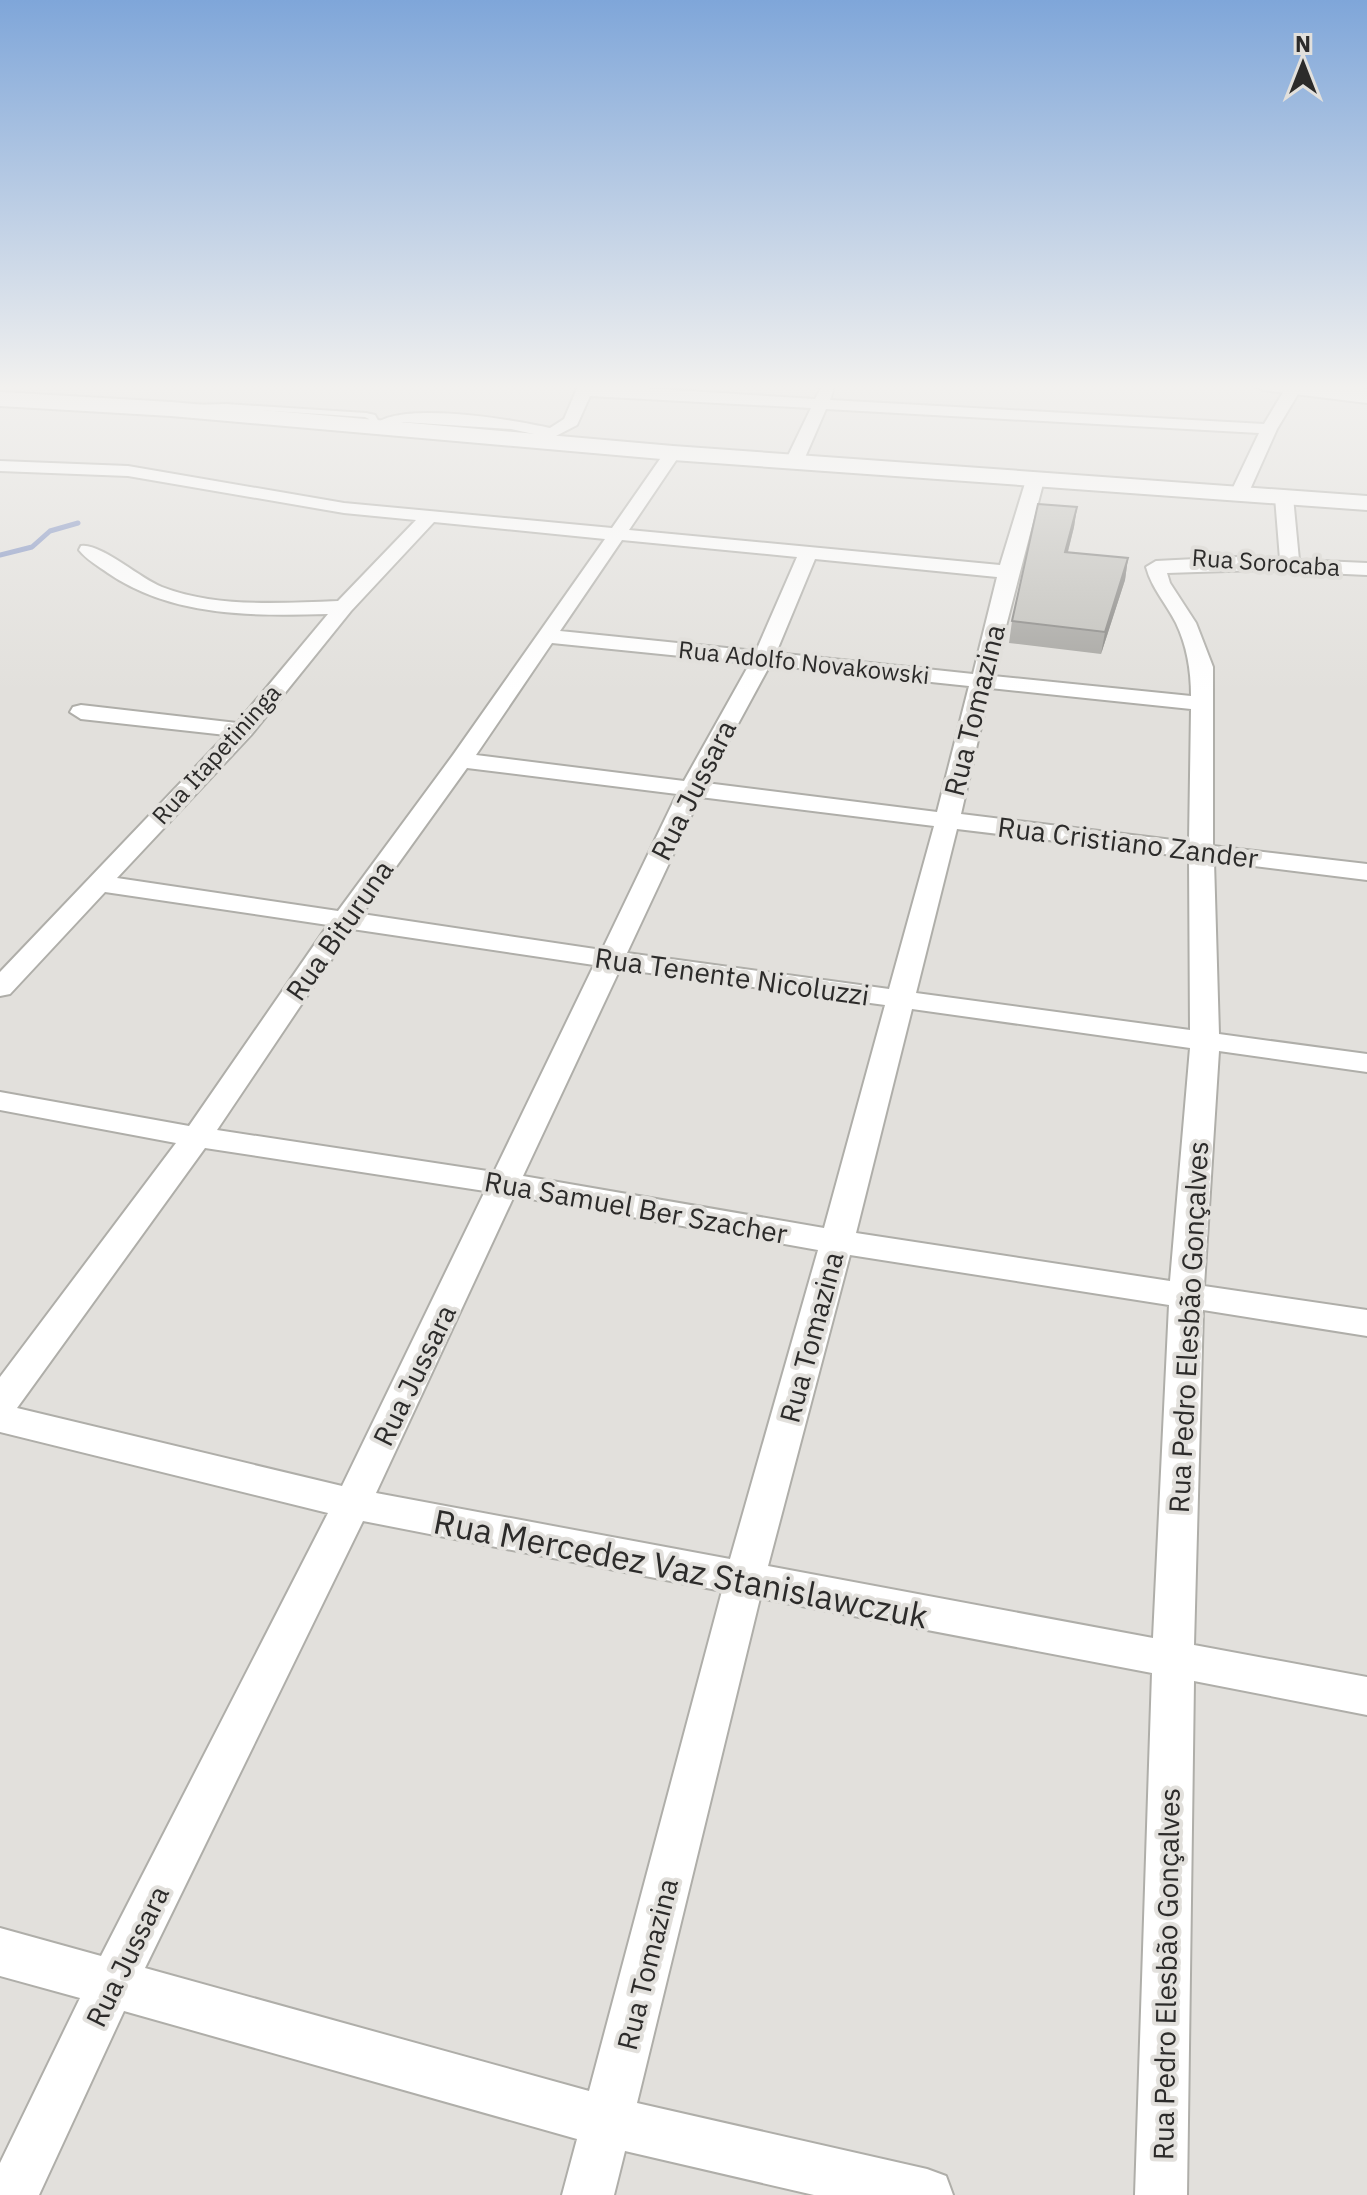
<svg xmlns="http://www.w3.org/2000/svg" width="1367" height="2195" font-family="'IBM Plex Sans',sans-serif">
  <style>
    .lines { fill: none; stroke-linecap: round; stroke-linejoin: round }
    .stream { stroke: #8192c2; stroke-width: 5 }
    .lane-casing { stroke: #afaea9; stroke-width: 4 }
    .street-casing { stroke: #afaea9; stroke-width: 4 }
    .secondary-casing { stroke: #afaea9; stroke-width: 4 }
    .lane { fill: #fff; fill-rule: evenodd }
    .street { fill: #fff; fill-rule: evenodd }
    .secondary { fill: #fff; fill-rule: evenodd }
    .wall { fill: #a7a6a2 }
    .shaded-wall { fill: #888784 }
    .building { fill: #c2c1bc; stroke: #888784; stroke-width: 2 }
    .labels { text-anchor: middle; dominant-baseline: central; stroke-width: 8; stroke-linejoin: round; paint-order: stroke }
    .far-street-label { font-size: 24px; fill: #2c2b2a; stroke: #e2e0dc }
    .street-label { font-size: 28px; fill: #2c2b2a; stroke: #e2e0dc }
    .near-street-label { font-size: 34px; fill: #2c2b2a; stroke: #e2e0dc }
  </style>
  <rect width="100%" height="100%" fill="#e2e0dc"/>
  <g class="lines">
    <polyline class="stream" points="0,555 32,547 50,531 78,523"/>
    <g class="lane-casing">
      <polygon id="lane" points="226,404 366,413 375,415 381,426 374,428 369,419 365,417 226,408 192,409 188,407 192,405"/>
    </g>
    <g class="street-casing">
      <g id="street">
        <path d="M579,384L815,399L823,384H835L830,400L1264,424L1288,384H1304L1277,429L1248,494L1239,499L1230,494L1259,433L826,409L803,462L794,467L785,462L811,408L590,396L577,425L552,438L511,429L403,422L382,431L374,426C396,400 516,420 550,428L564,419Z"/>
        <path d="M673,448L681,453L629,530L1000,565L1026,480L1035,475L1041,476L1044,480L993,676L1191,696C1191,670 1187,646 1176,623C1166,603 1152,589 1146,567L1156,561L1235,557L1280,559L1275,497L1278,493H1290L1293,497L1299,560L1367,563V575L1258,570L1167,573L1170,583L1196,623L1213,667V846L1367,864V880L1214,861L1219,1034L1367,1054V1072L1219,1051L1204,1286L1367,1310V1336L1203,1310L1194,1645L1367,1677V1715L1194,1681L1187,2195H1135L1152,1673L760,1598L637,2103L927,2169L946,2176L953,2195H814L625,2151L614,2195H562L577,2139L124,2011L39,2195H0V2163L80,1998L0,1976V1928L101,1956L328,1513L0,1432V1377L176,1143L0,1110V1092L189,1126L328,925L105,892L10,994L0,996V972L226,735L81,719L70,712L73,707L81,705L237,723L328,614C253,616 172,617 108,573C98,566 86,559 79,550L81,546C99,542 141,579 162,587C217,608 280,603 338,601L416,520L344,513L128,476L0,471V461L128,466L344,503L612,528L667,449ZM434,522L605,539L453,755L338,911L117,878L251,735L351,611ZM622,540L797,557L756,651L560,631ZM815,559L997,577L973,674L776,653ZM552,643L750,663L684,781L476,755ZM770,665L969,686L937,812L706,783ZM990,688L1191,709L1189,842L961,814ZM467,768L677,794L602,950L362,914ZM700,797L934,826L889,989L627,953ZM957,829L1189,857L1190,1030L916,993ZM352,929L594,965L494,1172L217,1130ZM620,969L885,1005L824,1228L523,1176ZM912,1009L1190,1048L1170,1281L856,1233ZM205,1148L485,1191L342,1486L17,1408ZM514,1196L818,1250L730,1559L376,1493ZM850,1255L1169,1305L1153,1638L768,1566ZM363,1521L722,1591L589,2091L145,1968Z"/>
      </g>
    </g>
    <g class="secondary-casing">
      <g id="secondary">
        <polygon points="1252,384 1321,384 1367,389 1367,403 1263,390"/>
        <polygon points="0,392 171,402 673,446 1367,496 1367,510 673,460 171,416 0,406"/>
      </g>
    </g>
    <use href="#lane" class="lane"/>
    <use href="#street" class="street"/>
    <use href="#secondary" class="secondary"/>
  </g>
  <polygon class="wall" points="1077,507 1074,527 1068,552 1128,558 1125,580 1101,654 1009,643 1012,621"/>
  <g class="shaded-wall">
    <polygon points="1077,507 1074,527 1062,574 1065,552"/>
    <polygon points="1128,558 1125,580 1101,654 1105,632"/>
  </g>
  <polygon class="building" points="1038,504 1077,507 1065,552 1128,558 1105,632 1012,621"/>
  <linearGradient id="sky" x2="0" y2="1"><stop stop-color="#7fa6d9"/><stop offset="0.56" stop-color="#f2f1ef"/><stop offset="1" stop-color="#f2f1ef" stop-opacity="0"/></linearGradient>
  <rect width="1367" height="691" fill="url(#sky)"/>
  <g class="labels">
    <g class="far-street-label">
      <text transform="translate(1266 562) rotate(4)">Rua Sorocaba</text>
      <text transform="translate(804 662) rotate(6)">Rua Adolfo Novakowski</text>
      <text transform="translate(216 754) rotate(-48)">Rua Itapetininga</text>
    </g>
    <g class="street-label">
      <text transform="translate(974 710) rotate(-76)">Rua Tomazina</text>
      <text transform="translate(693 790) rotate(-63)">Rua Jussara</text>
      <text transform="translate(1128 842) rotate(7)">Rua Cristiano Zander</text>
      <text transform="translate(339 930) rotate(-55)">Rua Bituruna</text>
      <text transform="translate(732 976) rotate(8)">Rua Tenente Nicoluzzi</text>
      <text transform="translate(636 1207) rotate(10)">Rua Samuel Ber Szacher</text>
      <text transform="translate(1188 1327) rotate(-87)">Rua Pedro Elesbão Gonçalves</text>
      <text transform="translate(811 1337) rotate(-75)">Rua Tomazina</text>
      <text transform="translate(414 1375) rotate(-64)">Rua Jussara</text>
      <text transform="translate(127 1956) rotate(-64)">Rua Jussara</text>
      <text transform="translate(647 1964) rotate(-76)">Rua Tomazina</text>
      <text transform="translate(1166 1974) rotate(-89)">Rua Pedro Elesbão Gonçalves</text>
    </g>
    <g class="near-street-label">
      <text transform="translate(681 1568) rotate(11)">Rua Mercedez Vaz Stanislawczuk</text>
    </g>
  </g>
  <g transform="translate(1303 64)" stroke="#e2e0dc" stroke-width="6" paint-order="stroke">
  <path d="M0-6L14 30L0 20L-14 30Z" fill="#2c2b2a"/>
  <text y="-12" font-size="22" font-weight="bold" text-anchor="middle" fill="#2c2b2a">N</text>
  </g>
</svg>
